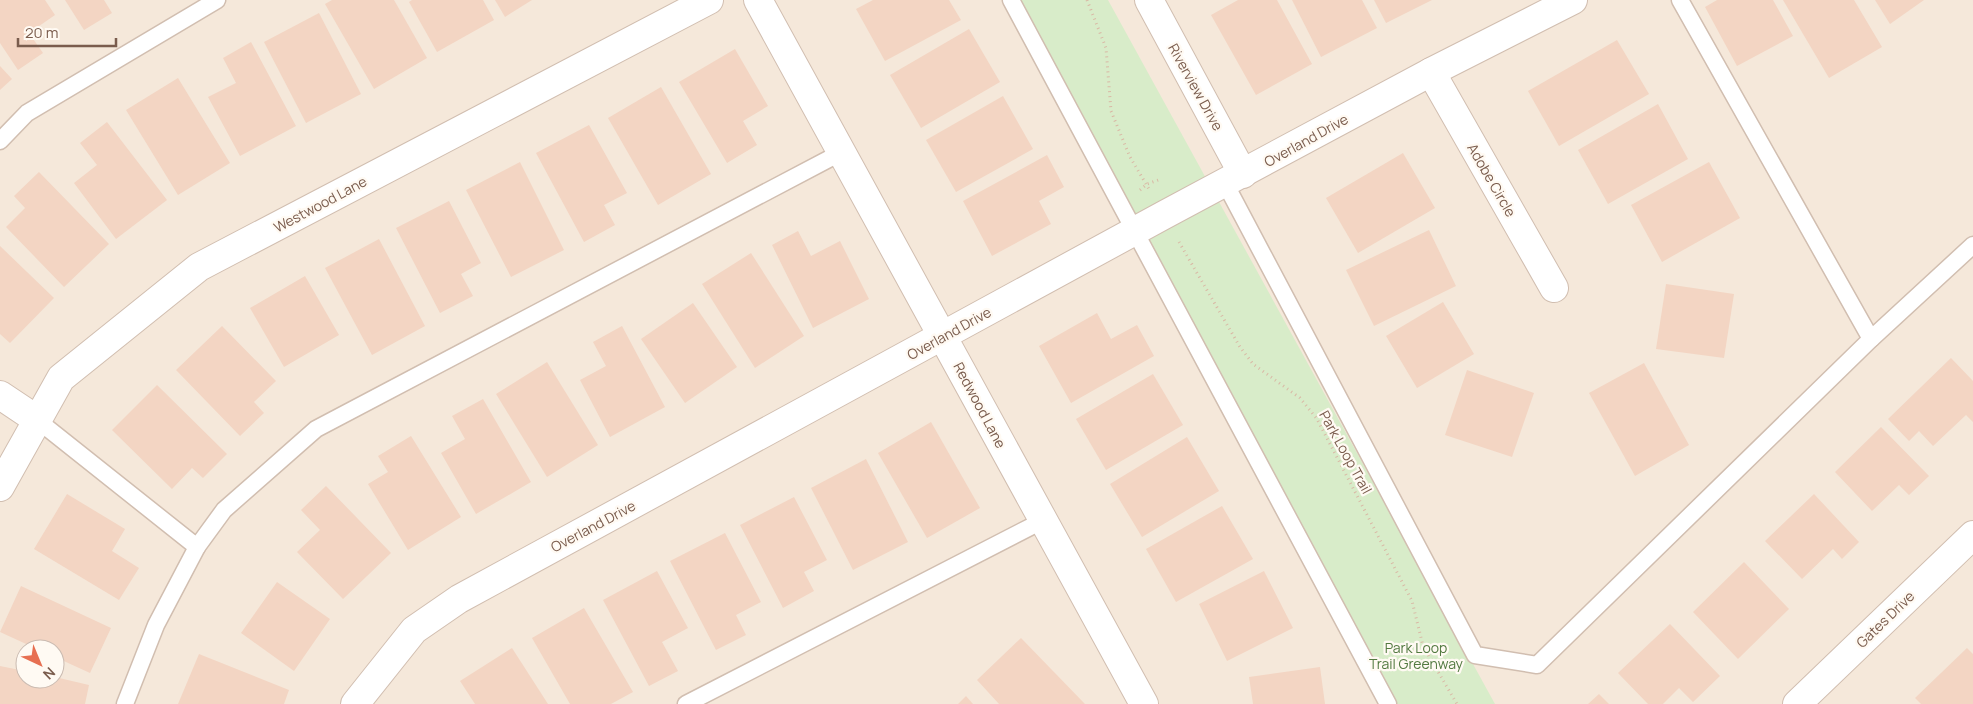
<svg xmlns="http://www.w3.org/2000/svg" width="1973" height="704" font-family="Manrope,sans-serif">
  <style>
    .residential { fill: #f5e8da; fill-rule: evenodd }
    .green { fill: #d8ecc9 }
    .building { fill: #f3d5c3 }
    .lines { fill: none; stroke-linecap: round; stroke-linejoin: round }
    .service-casing { stroke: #d1beb0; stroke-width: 19 }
    .minor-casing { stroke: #d1beb0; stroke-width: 30 }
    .path { stroke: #d9b8a5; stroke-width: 3; stroke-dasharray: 1 4; stroke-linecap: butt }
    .service { stroke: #fff; stroke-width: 16 }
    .minor { stroke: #fff; stroke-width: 28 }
    .labels { text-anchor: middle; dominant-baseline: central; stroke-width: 4.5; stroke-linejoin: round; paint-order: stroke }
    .street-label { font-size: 14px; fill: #7a5c4d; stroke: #fffaf3 }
    .park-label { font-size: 14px; fill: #537a41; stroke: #fffaf3 }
  </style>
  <rect width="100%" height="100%" fill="#fdf6ec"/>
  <path class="residential" d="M0,0H1973V704H0ZM25,649H55V679H25Z"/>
  <polygon class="green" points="1016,0 1108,0 1495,704 1390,704"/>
  <g class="building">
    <polygon points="0,0 45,0 55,15 29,33 43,53 18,70 0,43"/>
    <polygon points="65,0 104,0 112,13 84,30"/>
    <polygon points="332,0 394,0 427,58 374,89 325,4"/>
    <polygon points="412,0 483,0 494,20 437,52 409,2"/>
    <polygon points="495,0 532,0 505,17"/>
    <polygon points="873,0 949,0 961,20 885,61 856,9"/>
    <polygon points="1238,0 1277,0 1312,64 1256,95 1211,15"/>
    <polygon points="1292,0 1362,0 1377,28 1321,57"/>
    <polygon points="1374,0 1432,0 1386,23"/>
    <polygon points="1717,0 1773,0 1793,36 1737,66 1705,7"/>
    <polygon points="1783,0 1854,0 1882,47 1829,78"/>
    <polygon points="1875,0 1924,0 1890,24"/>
    <polygon points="319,13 361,94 306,123 264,42"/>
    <polygon points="969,29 1000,82 921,128 890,75"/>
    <polygon points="1617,40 1649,94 1559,146 1528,91"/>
    <polygon points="251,42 296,126 240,156 208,97 236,83 223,58"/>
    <polygon points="735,49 768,106 743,121 757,145 727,163 679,82"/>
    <polygon points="0,66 12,79 0,90"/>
    <polygon points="178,78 230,163 178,195 126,110"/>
    <polygon points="661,87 711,174 658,205 608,118"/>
    <polygon points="1003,96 1033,149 956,192 926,140"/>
    <polygon points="1658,104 1688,159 1608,204 1578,150"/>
    <polygon points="107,122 167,200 116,239 74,183 97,165 80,143"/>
    <polygon points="589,125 627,193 604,205 615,225 584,242 536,153"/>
    <polygon points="1403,153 1435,208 1358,253 1326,198"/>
    <polygon points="1047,155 1064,187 1039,201 1051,224 992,256 963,201"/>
    <polygon points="520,162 564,250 511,277 466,190"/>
    <polygon points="1709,162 1740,218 1662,262 1631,205"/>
    <polygon points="39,172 109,244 64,287 6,227 25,208 14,196"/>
    <polygon points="449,201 481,263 461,274 473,296 440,313 396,228"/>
    <polygon points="1429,230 1456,286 1374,326 1346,270"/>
    <polygon points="798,231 811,256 840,241 869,299 813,328 772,245"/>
    <polygon points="379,239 425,326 372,355 325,268"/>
    <polygon points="0,246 54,298 10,343 0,334"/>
    <polygon points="751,253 804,336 755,368 702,284"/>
    <polygon points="305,276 339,335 284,367 250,308"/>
    <polygon points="1666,284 1734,294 1724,358 1656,349"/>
    <polygon points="1443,302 1474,354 1417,388 1386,336"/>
    <polygon points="693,303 737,367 685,403 641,339"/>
    <polygon points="1097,313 1111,339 1137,325 1154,356 1071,403 1039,346"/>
    <polygon points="222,326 276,381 254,402 264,413 240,436 176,370"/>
    <polygon points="622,326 665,407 610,437 580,380 606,366 593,342"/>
    <polygon points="1951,358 1973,381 1973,422 1966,415 1933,446 1919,431 1909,441 1888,419"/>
    <polygon points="547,362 598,445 547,477 496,394"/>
    <polygon points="1644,363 1689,445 1635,476 1589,393"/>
    <polygon points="1467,370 1534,393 1512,457 1445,435"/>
    <polygon points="1153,374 1183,425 1106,470 1076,419"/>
    <polygon points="157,385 227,454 203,478 192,468 172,489 112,430"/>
    <polygon points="483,399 531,482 476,514 441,453 465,439 452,416"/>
    <polygon points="931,422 980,508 927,538 878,453"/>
    <polygon points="1881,427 1929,476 1909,495 1899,485 1872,511 1835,472"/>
    <polygon points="411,436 461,517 408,550 368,484 388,472 378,456"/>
    <polygon points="1187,437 1219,491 1142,537 1110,484"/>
    <polygon points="866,459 908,542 853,570 811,488"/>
    <polygon points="326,486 391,553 343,599 297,552 320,530 301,510"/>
    <polygon points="67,494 125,529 112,551 139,568 119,600 34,549"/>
    <polygon points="1814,494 1859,542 1842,559 1833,549 1802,579 1765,541"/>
    <polygon points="794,497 827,560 804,572 814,591 783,608 740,525"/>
    <polygon points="1222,506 1253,559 1176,602 1146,549"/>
    <polygon points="725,533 761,602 736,615 746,635 716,650 670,561"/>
    <polygon points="1744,562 1789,609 1738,659 1693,612"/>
    <polygon points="657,571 688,628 662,642 678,671 649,686 603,600"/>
    <polygon points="1264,571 1293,628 1227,661 1199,604"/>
    <polygon points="277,582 330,619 294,671 241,633"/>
    <polygon points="21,586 111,628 90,673 55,657 55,649 37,649 0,632"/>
    <polygon points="584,608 633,692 611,704 570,704 532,638"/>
    <polygon points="1670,624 1720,676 1693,702 1679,688 1663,704 1648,704 1618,673"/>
    <polygon points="1021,638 1085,704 999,704 977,680"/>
    <polygon points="512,648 548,704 475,704 460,681"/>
    <polygon points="1967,648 1973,654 1973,704 1921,704 1915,698"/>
    <polygon points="199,654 289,690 284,704 178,704"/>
    <polygon points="0,666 25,671 25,679 55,677 89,685 85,704 0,704"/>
    <polygon points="1320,667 1325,704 1253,704 1249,677"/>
    <polygon points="1599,694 1609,704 1588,704"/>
    <polygon points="966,696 973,704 958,704"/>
  </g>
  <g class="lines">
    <g class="service-casing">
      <g id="service">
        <polyline points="1011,0 1388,704"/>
        <polyline points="1680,0 1871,339"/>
        <polyline points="0,141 27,113 217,0"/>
        <polyline points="1225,183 1475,655 1537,665 1871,339 1973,245"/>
        <polyline points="36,419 197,547 224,510 316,429 842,152"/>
        <polyline points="125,704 156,625 197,547"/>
        <polyline points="686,704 1042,521"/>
      </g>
    </g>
    <g class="minor-casing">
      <g id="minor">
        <polyline points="758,0 1144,704"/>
        <polyline points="1149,0 1243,174"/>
        <polyline points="1431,72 1554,288"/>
        <polyline points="0,395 36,419"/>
        <polyline points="0,487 61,378 199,267 709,0"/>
        <polyline points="355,704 414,630 459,599 1164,215 1431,72 1573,0"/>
        <polyline points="1797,704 1973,535"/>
      </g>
    </g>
    <g class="path">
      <polyline points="1087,0 1106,48 1111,111 1130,157 1149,189"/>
      <polyline points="1140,190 1147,184 1161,179"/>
      <polyline points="1179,242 1240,347 1253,364 1300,398 1317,419 1412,601 1423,646 1457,704"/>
    </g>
    <use href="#service" class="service"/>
    <use href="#minor" class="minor"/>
  </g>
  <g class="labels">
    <g class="street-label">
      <text transform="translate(1196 87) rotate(61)">Riverview Drive</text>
      <text transform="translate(1306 140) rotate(-29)">Overland Drive</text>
      <text transform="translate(1492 180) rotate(60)">Adobe Circle</text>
      <text transform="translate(320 204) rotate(-28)">Westwood Lane</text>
      <text transform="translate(949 333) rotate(-29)">Overland Drive</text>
      <text transform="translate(980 405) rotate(62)">Redwood Lane</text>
      <text transform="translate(1346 452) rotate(61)">Park Loop Trail</text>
      <text transform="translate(593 526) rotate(-28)">Overland Drive</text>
      <text transform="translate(1885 619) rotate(-44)">Gates Drive</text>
    </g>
    <g class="park-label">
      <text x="1416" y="647">Park Loop<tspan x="1416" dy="16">Trail Greenway</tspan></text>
    </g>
  </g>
  <g transform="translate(40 664) rotate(136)"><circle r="24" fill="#fffaf3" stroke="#cabbb1"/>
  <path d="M0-4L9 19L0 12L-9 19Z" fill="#e76f51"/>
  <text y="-8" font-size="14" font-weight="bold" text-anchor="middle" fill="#7a5c4d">N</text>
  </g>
  <path d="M18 38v8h98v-8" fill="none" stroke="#7a5c4d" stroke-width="2.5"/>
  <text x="25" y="38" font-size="15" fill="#7a5c4d" stroke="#fffaf3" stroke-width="4" paint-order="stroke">20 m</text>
</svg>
